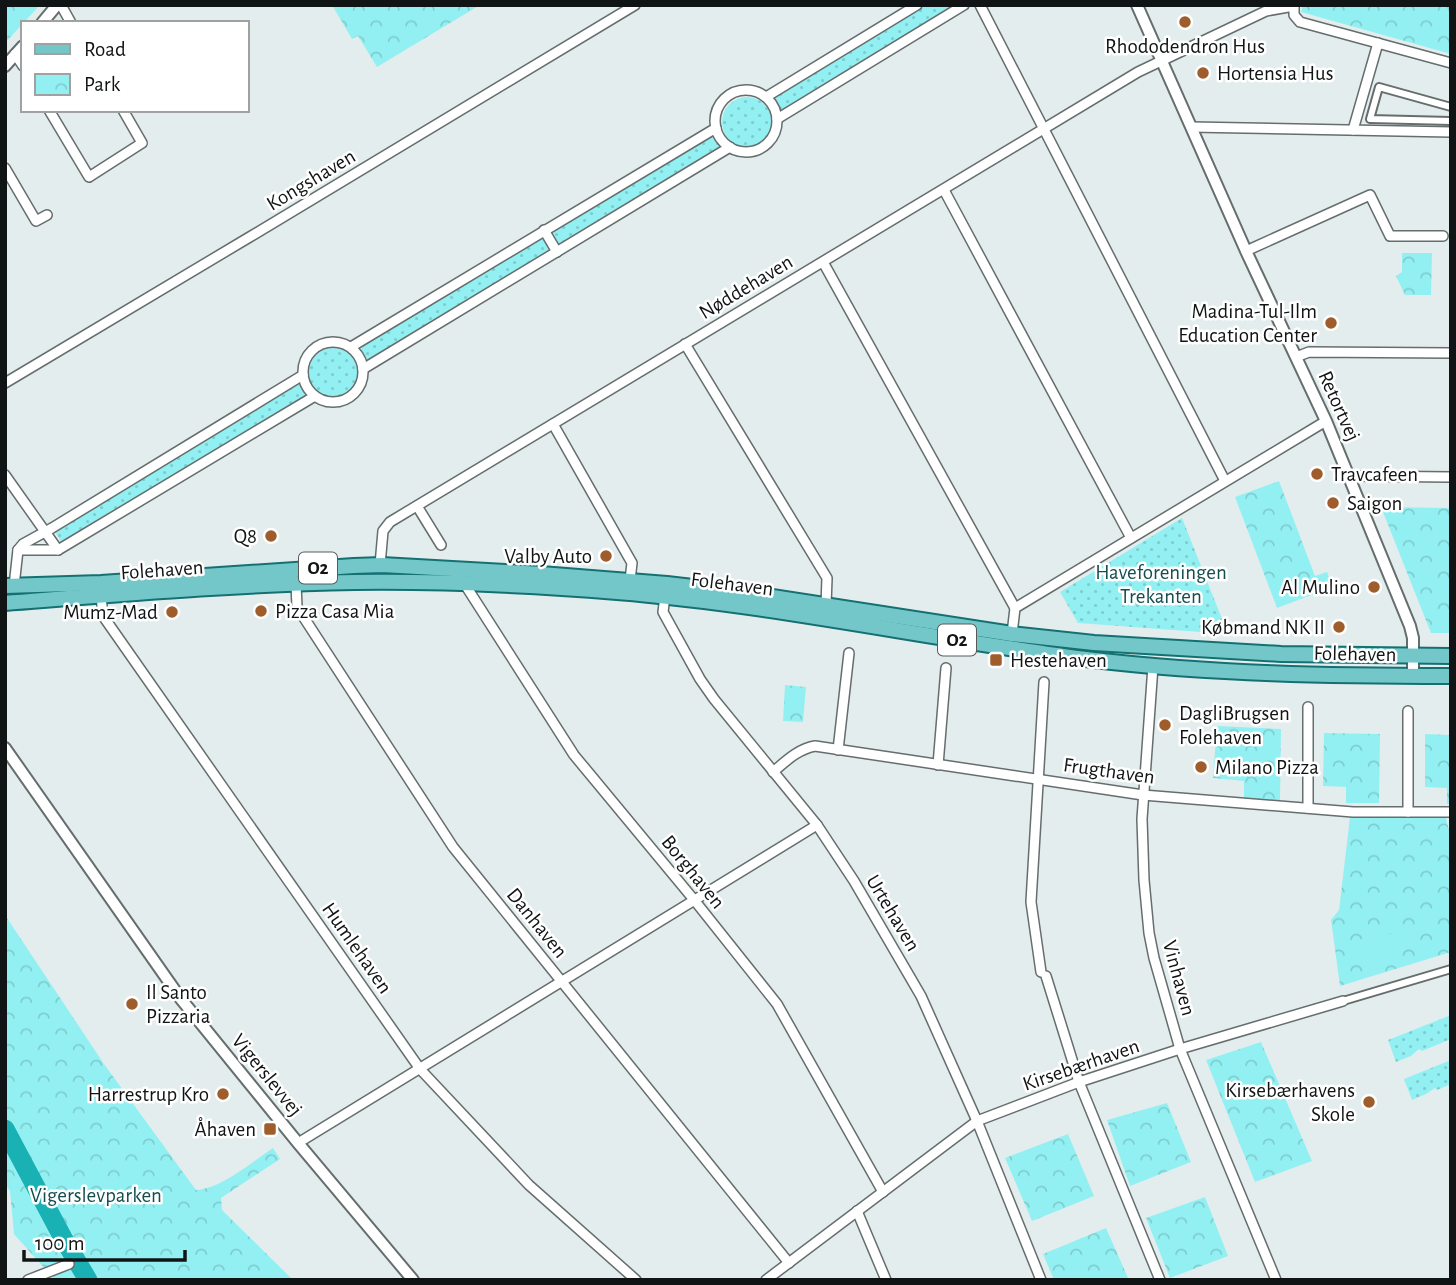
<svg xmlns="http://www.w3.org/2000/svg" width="1456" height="1285" font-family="'Alegreya Sans',sans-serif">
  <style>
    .grass { fill: url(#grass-dots) }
    .park { fill: url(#park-crowns) }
    .pitch { fill: #93f0f2 }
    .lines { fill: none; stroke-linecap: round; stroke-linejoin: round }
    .river { stroke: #1ab1b4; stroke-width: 19 }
    .pedestrian-casing { stroke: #656d6d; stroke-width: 10 }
    .minor-casing { stroke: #656d6d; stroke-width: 12 }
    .tertiary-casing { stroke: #656d6d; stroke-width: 14 }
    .primary-casing { stroke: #157072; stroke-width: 18 }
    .pedestrian { stroke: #fff; stroke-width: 6 }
    .minor { stroke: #fff; stroke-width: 9 }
    .tertiary { stroke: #fff; stroke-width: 10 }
    .primary { stroke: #74c7c9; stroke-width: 14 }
    .poi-dot { fill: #9f5d2b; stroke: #fff; stroke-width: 2.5 }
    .labels { text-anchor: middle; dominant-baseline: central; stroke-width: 5; stroke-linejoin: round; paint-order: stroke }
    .shield { fill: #fff; stroke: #585a5a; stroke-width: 2 }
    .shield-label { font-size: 19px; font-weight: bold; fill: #111414 }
    .poi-label { font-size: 21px; fill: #111414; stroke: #fff; text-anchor: end }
    .street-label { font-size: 21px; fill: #111414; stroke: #fff }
    .park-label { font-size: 21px; fill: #154e50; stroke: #fff }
  </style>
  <defs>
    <pattern id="grass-dots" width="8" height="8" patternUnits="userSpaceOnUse" patternTransform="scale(1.75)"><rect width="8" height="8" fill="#93f0f2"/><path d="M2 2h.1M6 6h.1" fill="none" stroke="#7ecdcf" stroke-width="1.8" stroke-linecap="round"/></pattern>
    <pattern id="park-crowns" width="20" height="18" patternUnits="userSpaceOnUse" patternTransform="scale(1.75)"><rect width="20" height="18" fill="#93f0f2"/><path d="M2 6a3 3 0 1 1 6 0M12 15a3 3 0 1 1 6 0" fill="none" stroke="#7ecdcf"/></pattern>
  </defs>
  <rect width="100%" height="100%" fill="#e4eded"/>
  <g class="grass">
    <polygon points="927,5 956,5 784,109 781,109 775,100 775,97 778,94"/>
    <circle cx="747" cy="122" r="25"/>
    <polygon points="711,135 713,136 719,143 719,147 560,243 558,243 552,231"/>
    <polygon points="540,238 543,239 549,247 549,250 371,359 367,359 361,350 363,345"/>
    <circle cx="333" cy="373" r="25"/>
    <polygon points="299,384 306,397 62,543 55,532"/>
    <polygon points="1182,518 1228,634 1078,623 1060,592"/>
    <polygon points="1451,1015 1451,1039 1422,1051 1419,1049 1411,1056 1396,1062 1388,1040"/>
    <polygon points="1451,1060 1451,1084 1437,1090 1435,1088 1426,1094 1412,1100 1404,1079"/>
  </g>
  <g class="park">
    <polygon points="5,5 40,5 5,43"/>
    <polygon points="332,5 480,5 377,67 358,36 352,39"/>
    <polygon points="1303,5 1451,5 1451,54 1301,12"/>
    <polygon points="1402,253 1432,253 1431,295 1405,295 1396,276 1402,272"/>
    <polygon points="1279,481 1315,576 1327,572 1333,587 1277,608 1235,497"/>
    <polygon points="1381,507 1451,508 1451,633 1431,633"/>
    <polygon points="785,685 806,687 803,722 783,721"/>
    <polygon points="1217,726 1281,729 1280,801 1244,798 1244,781 1213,778"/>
    <polygon points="1324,733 1380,734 1379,803 1346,803 1346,787 1323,786"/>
    <polygon points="1425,734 1451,735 1451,804 1447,804 1447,788 1425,787"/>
    <polygon points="1350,817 1446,818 1451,839 1451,952 1340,986 1331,920 1339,910"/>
    <path d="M5,915L104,1064L196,1190C221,1189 252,1162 273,1148L280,1159L221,1198L222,1210L293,1280H55L14,1234L10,1191L5,1184Z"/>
    <polygon points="1261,1042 1312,1161 1255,1182 1206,1060"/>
    <polygon points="1167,1103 1191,1162 1130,1186 1107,1120"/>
    <polygon points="1068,1134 1094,1196 1032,1221 1005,1158"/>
    <polygon points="1205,1197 1228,1256 1170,1278 1146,1218"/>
    <polygon points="1106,1228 1129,1280 1054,1280 1043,1254"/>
  </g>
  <polygon class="pitch" points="1397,933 1401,958 1361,965 1357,940"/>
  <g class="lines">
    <polyline class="river" points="5,1129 63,1238 88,1280"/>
    <g class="pedestrian-casing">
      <g id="pedestrian">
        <polyline points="1451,107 1379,87 1370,119 1451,121"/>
        <polyline points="1343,1001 1451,969"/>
      </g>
    </g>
    <g class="minor-casing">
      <g id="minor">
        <polyline points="61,5 71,23"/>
        <polyline points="980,5 1225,481"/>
        <polyline points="1294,5 1294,15 1300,22 1451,63"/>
        <polyline points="15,54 23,66"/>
        <circle cx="746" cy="121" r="31"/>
        <polyline points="766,97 917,5"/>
        <polyline points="49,110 89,177 142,143 123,110"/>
        <polyline points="777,119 964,5"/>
        <polyline points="1191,127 1451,132"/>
        <polyline points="1353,130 1378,43"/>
        <polyline points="5,168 36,221 47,215"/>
        <polyline points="944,190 1131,538"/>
        <polyline points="544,230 557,252"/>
        <polyline points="1246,251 1370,195 1390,236 1443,236"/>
        <polyline points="823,262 1015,608"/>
        <circle cx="333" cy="372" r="30"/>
        <polyline points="685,344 827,578 826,605"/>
        <polyline points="351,347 716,128"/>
        <polyline points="1296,357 1309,352 1451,353"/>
        <polyline points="363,369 730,147"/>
        <polyline points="5,383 248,238 635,5"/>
        <polyline points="553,424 632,563 630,580"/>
        <polyline points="5,475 58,550"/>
        <polyline points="1350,476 1451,477"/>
        <polyline points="417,506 441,545"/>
        <polyline points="18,550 58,550 315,396"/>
        <polyline points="380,565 383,531 390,522 1138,72 1266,11 1294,6"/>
        <polyline points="464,583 574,755 695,901 777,1004 883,1192"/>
        <polyline points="296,584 297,607 453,847 789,1263"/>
        <polyline points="14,586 18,550 23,544 52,528 303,375"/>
        <polyline points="101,596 103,616 420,1069 529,1185 636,1280"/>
        <polyline points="665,596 663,612 700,679 714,699 817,825 854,881 921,996 977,1121 1041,1280"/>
        <polyline points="1012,634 1015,608 1326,421"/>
        <polyline points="1153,666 1142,819 1144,880 1149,933 1154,958 1180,1049 1276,1280"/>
        <polyline points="1308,707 1308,808"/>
        <polyline points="1408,711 1408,812"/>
        <polyline points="838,750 849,653"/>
        <polyline points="938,765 946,668"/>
        <path d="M773,772C786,761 798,749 815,746L1143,795L1353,812H1451"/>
        <polyline points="1041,972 1031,902 1044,682"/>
        <polyline points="1046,976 1079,1082 1160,1280"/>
        <polyline points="298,1143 817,825"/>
        <polyline points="857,1211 886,1280"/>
        <polyline points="28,1280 69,1264"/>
        <polyline points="766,1280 977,1121 1079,1082 1180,1049 1343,1001"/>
      </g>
    </g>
    <g class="tertiary-casing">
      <g id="tertiary">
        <polyline points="1137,5 1246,251 1326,421 1410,626 1413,638 1413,676"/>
        <polyline points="42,23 57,5"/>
        <polyline points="5,66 23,46"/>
        <polyline points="5,748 181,999 298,1143 413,1280"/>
      </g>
    </g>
    <g class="primary-casing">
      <g id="primary">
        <polyline points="5,586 101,583 354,566 382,565 541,574 667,584 753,594 1012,634 1094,643 1281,654 1451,656"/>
        <path d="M5,603C122,594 238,584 355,582C442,581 530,585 617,592C777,605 934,640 1094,660C1213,674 1331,676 1451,676"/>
      </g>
    </g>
    <use href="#pedestrian" class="pedestrian"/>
    <use href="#minor" class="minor"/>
    <use href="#tertiary" class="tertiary"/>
    <use href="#primary" class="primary"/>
  </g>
  <g class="poi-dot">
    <circle cx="1185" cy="22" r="7"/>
    <circle cx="1203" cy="73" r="7"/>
    <circle cx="1331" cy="323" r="7"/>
    <circle cx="1317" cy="474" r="7"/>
    <circle cx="1333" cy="503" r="7"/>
    <circle cx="271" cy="536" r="7"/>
    <circle cx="606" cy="556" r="7"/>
    <circle cx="1374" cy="587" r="7"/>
    <circle cx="261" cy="611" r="7"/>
    <circle cx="172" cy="612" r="7"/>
    <circle cx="1339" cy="627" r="7"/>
    <rect x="989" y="653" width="14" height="14" rx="3.5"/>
    <circle cx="1165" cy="725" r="7"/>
    <circle cx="1201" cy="767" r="7"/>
    <circle cx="132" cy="1004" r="7"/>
    <circle cx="223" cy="1094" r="7"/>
    <circle cx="1369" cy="1102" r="7"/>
    <rect x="263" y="1122" width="14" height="14" rx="3.5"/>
  </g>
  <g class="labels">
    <g class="shield">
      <rect x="299" y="552.5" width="38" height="31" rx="5"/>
      <rect x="938" y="624.5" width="38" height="31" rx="5"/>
    </g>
    <g class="shield-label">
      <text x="318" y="568">O2</text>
      <text x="957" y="640">O2</text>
    </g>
    <g class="poi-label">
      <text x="1185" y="46" text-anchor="middle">Rhododendron Hus</text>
      <text x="1217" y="73" text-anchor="start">Hortensia Hus</text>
      <text x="1317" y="311">Madina-Tul-Ilm<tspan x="1317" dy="24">Education Center</tspan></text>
      <text x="1331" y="474" text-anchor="start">Travcafeen</text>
      <text x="1347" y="503" text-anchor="start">Saigon</text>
      <text x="257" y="536">Q8</text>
      <text x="592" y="556">Valby Auto</text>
      <text x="1360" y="587">Al Mulino</text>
      <text x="275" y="611" text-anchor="start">Pizza Casa Mia</text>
      <text x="158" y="612">Mumz-Mad</text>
      <text x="1325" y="627">Købmand NK II</text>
      <text x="1010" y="660" text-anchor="start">Hestehaven</text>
      <text x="1179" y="713" text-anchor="start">DagliBrugsen<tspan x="1179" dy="24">Folehaven</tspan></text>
      <text x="1215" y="767" text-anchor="start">Milano Pizza</text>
      <text x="146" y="992" text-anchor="start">Il Santo<tspan x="146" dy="24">Pizzaria</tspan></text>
      <text x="1355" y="1090">Kirsebærhavens<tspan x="1355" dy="24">Skole</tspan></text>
      <text x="209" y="1094">Harrestrup Kro</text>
      <text x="256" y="1129">Åhaven</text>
    </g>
    <g class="street-label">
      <text transform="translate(311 180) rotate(-31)">Kongshaven</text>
      <text transform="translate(746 287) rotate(-31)">Nøddehaven</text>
      <text transform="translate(1339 406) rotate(66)">Retortvej</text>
      <text transform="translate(162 570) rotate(-4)">Folehaven</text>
      <text transform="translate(732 584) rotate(7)">Folehaven</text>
      <text transform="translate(1355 654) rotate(1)">Folehaven</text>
      <text transform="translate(1109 771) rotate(8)">Frugthaven</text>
      <text transform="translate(693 872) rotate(51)">Borghaven</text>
      <text transform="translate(893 913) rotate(59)">Urtehaven</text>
      <text transform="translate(537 923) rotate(51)">Danhaven</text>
      <text transform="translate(357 948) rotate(55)">Humlehaven</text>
      <text transform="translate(1179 978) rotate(75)">Vinhaven</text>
      <text transform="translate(1081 1065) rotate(-19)">Kirsebærhaven</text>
      <text transform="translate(267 1075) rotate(51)">Vigerslevvej</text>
    </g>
    <g class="park-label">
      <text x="1161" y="572">Haveforeningen<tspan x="1161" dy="24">Trekanten</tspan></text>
      <text x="96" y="1195">Vigerslevparken</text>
    </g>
  </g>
  <rect width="1456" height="1285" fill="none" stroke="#111414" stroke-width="14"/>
  <rect x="21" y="21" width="228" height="91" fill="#ffffff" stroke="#a0a1a1" stroke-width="2"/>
  <rect x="35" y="44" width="35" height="10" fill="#74c7c9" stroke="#a0a1a1" stroke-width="2"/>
  <text x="84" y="56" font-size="21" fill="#111414">Road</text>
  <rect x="35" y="74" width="35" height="21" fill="url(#park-crowns)" stroke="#a0a1a1" stroke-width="2"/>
  <text x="84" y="91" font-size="21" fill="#111414">Park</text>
  <path d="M24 1250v10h161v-10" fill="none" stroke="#111414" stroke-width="3.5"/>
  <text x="35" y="1250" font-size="21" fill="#111414" stroke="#ffffff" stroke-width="5" paint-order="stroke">100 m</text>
</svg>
